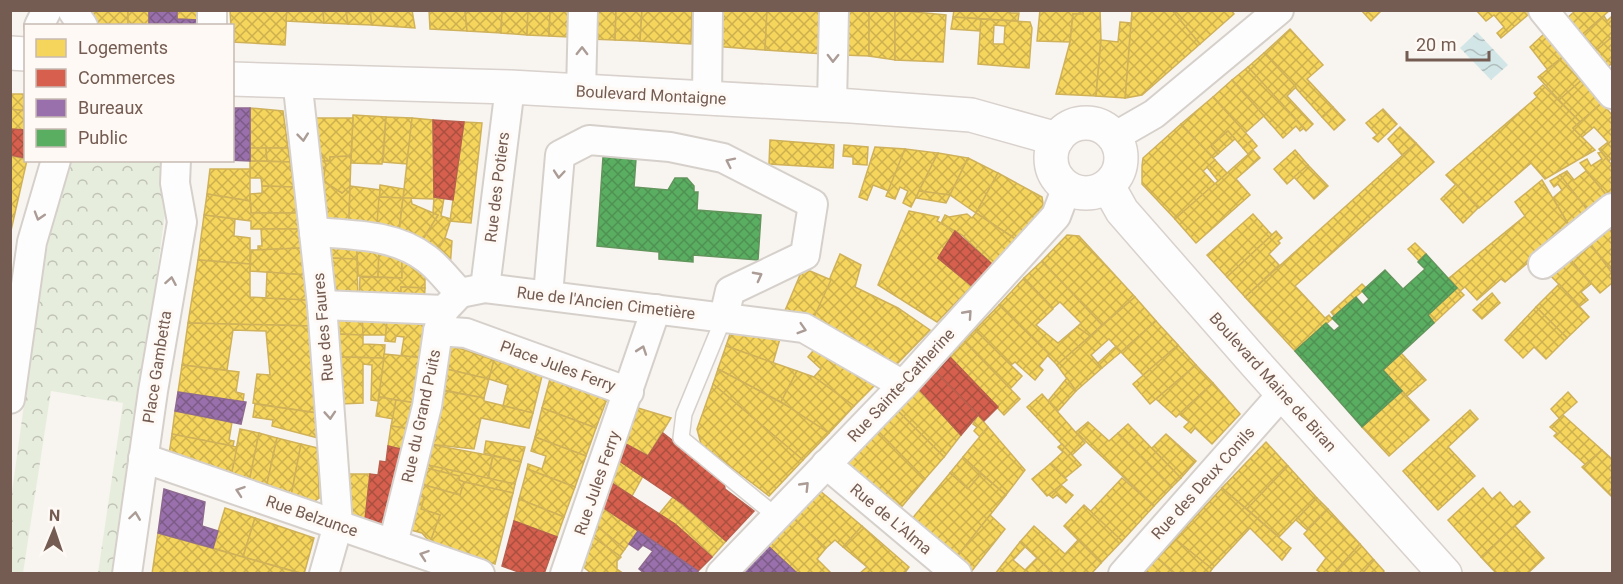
<svg xmlns="http://www.w3.org/2000/svg" width="1623" height="584" font-family="Roboto,sans-serif">
  <style>
    .forest { fill: url(#forest-crowns) }
    .water { fill: url(#water-waves) }
    .homes { fill: url(#homes-cross-hatch); stroke: #cfb159; stroke-width: 1.5; fill-rule: evenodd }
    .shops { fill: url(#shops-cross-hatch); stroke: #b95f4e; stroke-width: 1.5 }
    .offices { fill: url(#offices-cross-hatch); stroke: #8e6a90; stroke-width: 1.5 }
    .public { fill: url(#public-cross-hatch); stroke: #62955c; stroke-width: 1.5 }
    .lines { fill: none; stroke-linecap: round; stroke-linejoin: round }
    .lane-casing { stroke: #d6d0cb; stroke-width: 18 }
    .street-casing { stroke: #d6d0cb; stroke-width: 32 }
    .secondary-casing { stroke: #d8d1cc; stroke-width: 36 }
    .lane { stroke: #fefdfd; stroke-width: 15 }
    .street { stroke: #fefdfd; stroke-width: 28 }
    .secondary { stroke: #fefdfd; stroke-width: 33 }
    .oneway { stroke: #ab9c96 }
    .labels { text-anchor: middle; dominant-baseline: central; stroke-width: 6; stroke-linejoin: round; paint-order: stroke }
    .street-label { font-size: 16px; fill: #745c52; stroke: #fef9f4 }
  </style>
  <defs>
    <pattern id="forest-crowns" width="20" height="18" patternUnits="userSpaceOnUse" patternTransform="scale(1.5)"><rect width="20" height="18" fill="#e7eddd"/><path d="M2 6a3 3 0 1 1 6 0M12 15a3 3 0 1 1 6 0" fill="none" stroke="#c0c3b6"/></pattern>
    <pattern id="water-waves" width="16" height="10" patternUnits="userSpaceOnUse" patternTransform="scale(1.5)"><rect width="16" height="10" fill="#d3e6e7"/><path d="M0 5q4-4 8 0t8 0" fill="none" stroke="#b0bebe"/></pattern>
    <pattern id="homes-cross-hatch" width="8" height="8" patternUnits="userSpaceOnUse" patternTransform="scale(1.5)"><rect width="8" height="8" fill="#f6d55c"/><path d="M0 0l8 8M0 8l8-8" fill="none" stroke="#ccb04f"/></pattern>
    <pattern id="shops-cross-hatch" width="8" height="8" patternUnits="userSpaceOnUse" patternTransform="scale(1.5)"><rect width="8" height="8" fill="#d6604d"/><path d="M0 0l8 8M0 8l8-8" fill="none" stroke="#a94f40"/></pattern>
    <pattern id="offices-cross-hatch" width="8" height="8" patternUnits="userSpaceOnUse" patternTransform="scale(1.5)"><rect width="8" height="8" fill="#9970ab"/><path d="M0 0l8 8M0 8l8-8" fill="none" stroke="#7c5b86"/></pattern>
    <pattern id="public-cross-hatch" width="8" height="8" patternUnits="userSpaceOnUse" patternTransform="scale(1.5)"><rect width="8" height="8" fill="#5aae61"/><path d="M0 0l8 8M0 8l8-8" fill="none" stroke="#4f9153"/></pattern>
  </defs>
  <rect width="100%" height="100%" fill="#f8f4f0"/>
  <polygon class="forest" points="64,161 172,161 117,573 98,573 123,403 51,391 23,573 11,574 11,499 41,281"/>
  <polygon class="water" points="1477,32 1508,65 1491,80 1460,48"/>
  <g class="homes">
    <polygon points="90,10 128,10 128,26 98,26"/>
    <rect x="128" y="10" width="21" height="16"/>
    <polygon points="177,10 198,10 198,20 177,19"/>
    <polygon points="230,10 287,10 285,45 232,42"/>
    <polygon points="287,10 323,10 324,23 286,21"/>
    <polygon points="323,10 346,10 348,24 324,23"/>
    <polygon points="346,10 370,10 372,25 348,24"/>
    <polygon points="370,10 412,10 415,28 372,25"/>
    <polygon points="429,10 465,10 467,31 430,29"/>
    <polygon points="465,10 502,10 501,33 467,31"/>
    <polygon points="502,10 528,10 527,35 501,33"/>
    <polygon points="528,10 550,10 549,36 527,35"/>
    <polygon points="550,10 570,10 569,37 549,36"/>
    <polygon points="590,10 616,10 615,40 589,39"/>
    <polygon points="616,10 642,10 640,41 615,40"/>
    <polygon points="642,10 692,10 691,44 640,41"/>
    <polygon points="713,10 767,10 765,50 712,46"/>
    <polygon points="767,10 825,10 824,54 765,50"/>
    <polygon points="844,10 869,10 869,56 843,55"/>
    <polygon points="869,10 895,10 895,60 869,56"/>
    <polygon points="895,10 946,15 943,62 895,60"/>
    <polygon points="954,10 1010,10 1010,13 1019,13 1018,21 953,17"/>
    <polygon points="1040,10 1083,10 1083,14 1073,14 1070,42 1037,41"/>
    <polygon points="1083,10 1100,10 1101,40 1096,96 1056,94 1070,42 1073,14 1083,14"/>
    <polygon points="1117,10 1172,10 1200,44 1142,95 1125,98 1132,11"/>
    <polygon points="1172,10 1231,10 1234,14 1200,44"/>
    <polygon points="1361,10 1382,10 1371,21"/>
    <polygon points="1476,10 1527,10 1529,14 1501,38 1497,33 1504,27 1494,15 1486,21"/>
    <polygon points="1576,10 1610,10 1577,39 1563,22"/>
    <polygon points="1604,16 1607,21 1612,16 1612,37 1591,55 1577,39"/>
    <polygon points="953,17 981,19 980,31 951,29"/>
    <path d="M981,19L1030,22L1032,28L1029,68L978,64ZM994,25L1005,26L1004,44H993Z"/>
    <polygon points="1120,22 1131,23 1125,98 1096,96 1101,40 1118,42"/>
    <polygon points="1290,29 1323,65 1307,79 1333,107 1322,117 1264,53"/>
    <polygon points="1545,33 1564,56 1547,69 1530,47"/>
    <polygon points="1612,37 1612,63 1604,71 1591,55"/>
    <polygon points="1264,53 1296,87 1287,96 1313,124 1306,131 1248,67"/>
    <polygon points="1564,56 1583,79 1559,100 1538,77"/>
    <polygon points="1248,67 1304,128 1300,131 1296,126 1283,138 1232,80"/>
    <polygon points="1583,79 1602,103 1580,122 1559,100"/>
    <polygon points="1232,80 1264,116 1245,133 1213,97"/>
    <polygon points="1543,85 1580,122 1573,128 1595,150 1545,179 1531,163 1479,208 1446,175 1537,97 1534,93"/>
    <polygon points="10,94 26,94 26,111 10,109"/>
    <polygon points="1213,97 1252,140 1243,148 1228,131 1211,146 1218,154 1213,158 1181,124"/>
    <polygon points="1602,103 1612,115 1612,158 1609,161 1599,149 1608,142 1594,127 1582,137 1573,128"/>
    <polygon points="1333,107 1345,120 1334,130 1322,117"/>
    <polygon points="250,108 283,111 288,148 250,148"/>
    <polygon points="10,109 26,111 26,130 10,129"/>
    <polygon points="1383,109 1397,124 1378,142 1373,138 1377,135 1366,123"/>
    <polygon points="353,115 386,117 382,164 351,163"/>
    <polygon points="386,117 412,118 407,164 383,162"/>
    <polygon points="312,118 353,118 351,156 330,157 330,161 323,161 323,156 316,156"/>
    <polygon points="412,118 433,120 434,199 403,198"/>
    <polygon points="464,122 482,123 471,223 450,221"/>
    <polygon points="1181,124 1215,160 1203,171 1215,184 1175,219 1142,184 1142,166 1143,158"/>
    <polygon points="1400,127 1416,143 1402,155 1388,139"/>
    <polygon points="1228,131 1235,139 1218,154 1211,146"/>
    <polygon points="770,140 834,145 833,168 769,164"/>
    <polygon points="1252,140 1257,146 1248,154 1243,148"/>
    <polygon points="1416,143 1434,162 1295,286 1325,318 1329,315 1332,319 1295,351 1245,297"/>
    <polygon points="844,145 868,147 867,165 853,164 853,157 843,156"/>
    <polygon points="875,147 905,149 889,191 873,185 867,200 859,197"/>
    <polygon points="250,148 266,148 267,161 250,161"/>
    <polygon points="266,148 288,148 290,162 267,161"/>
    <polygon points="905,149 938,153 911,207 903,203 908,191 900,187 895,199 886,196"/>
    <polygon points="1253,150 1260,158 1236,179 1250,195 1196,243 1175,219"/>
    <polygon points="1295,150 1308,165 1287,184 1274,169"/>
    <polygon points="1601,152 1612,165 1612,193 1608,197 1580,163 1587,159 1591,166 1602,159 1598,153"/>
    <polygon points="938,153 968,158 950,195 919,191"/>
    <polygon points="10,155 27,160 10,235"/>
    <polygon points="316,156 323,156 326,164 323,181 342,193 350,186 349,223 325,223"/>
    <polygon points="351,156 350,186 342,193 323,181 326,164 323,161 330,161 330,157"/>
    <polygon points="968,158 998,173 976,213 950,195"/>
    <polygon points="1215,160 1227,173 1218,181 1207,167"/>
    <polygon points="250,161 290,162 294,187 262,186 261,178 250,178"/>
    <polygon points="1308,165 1328,186 1314,199 1294,177"/>
    <polygon points="210,169 250,169 250,201 207,194"/>
    <polygon points="1567,171 1574,180 1586,171 1608,197 1589,212 1560,175"/>
    <polygon points="998,173 1042,197 1044,211 1017,240 976,213"/>
    <polygon points="1560,175 1589,212 1570,227 1553,198 1562,190 1558,184 1554,187 1550,181"/>
    <polygon points="1542,180 1570,227 1505,282 1501,279 1477,300 1465,287 1460,291 1449,278 1525,216 1515,202"/>
    <polygon points="1456,184 1478,208 1463,223 1441,199"/>
    <polygon points="380,185 404,189 403,198 379,197"/>
    <polygon points="262,186 294,187 297,213 251,213 250,194 262,193"/>
    <polygon points="350,186 380,190 377,228 349,223"/>
    <polygon points="919,191 950,195 946,203 916,198"/>
    <polygon points="207,194 250,201 251,213 297,213 300,229 251,229 251,221 204,215"/>
    <polygon points="379,197 403,198 399,229 377,225"/>
    <polygon points="434,197 444,198 441,216 451,219 445,238 435,254 421,242 438,215 433,213"/>
    <polygon points="403,198 411,198 412,204 438,215 421,242 399,233"/>
    <polygon points="909,211 939,217 937,221 955,231 938,258 972,286 937,322 878,285"/>
    <polygon points="976,213 1017,240 993,265 962,235 941,223 945,215 949,217 967,214 972,218"/>
    <polygon points="1253,214 1272,235 1227,277 1207,255"/>
    <polygon points="204,215 235,219 234,236 250,238 250,264 198,260"/>
    <polygon points="1607,226 1612,233 1612,267 1610,269 1588,241"/>
    <polygon points="261,229 300,229 302,248 258,250 258,246 262,246"/>
    <polygon points="1276,231 1282,238 1278,241 1280,243 1269,254 1279,265 1245,297 1227,277"/>
    <polygon points="1067,235 1079,236 1135,297 1102,325 1042,261"/>
    <polygon points="326,238 357,249 357,259 329,258"/>
    <polygon points="445,238 452,241 450,268 435,254"/>
    <polygon points="1588,241 1612,273 1612,283 1600,293 1568,257"/>
    <polygon points="1415,243 1426,254 1419,261 1408,249"/>
    <polygon points="302,248 306,275 250,271 251,250"/>
    <polygon points="357,249 379,251 378,277 358,276"/>
    <polygon points="379,251 402,252 402,278 378,277"/>
    <polygon points="402,252 425,269 425,288 401,287 401,304 359,302 360,277 402,278"/>
    <polygon points="840,254 861,265 855,287 898,308 930,330 894,367 813,319"/>
    <polygon points="1568,257 1591,284 1581,292 1588,300 1580,306 1548,273"/>
    <polygon points="329,258 357,259 358,302 335,302"/>
    <polygon points="198,260 250,264 250,297 309,300 311,326 188,323"/>
    <polygon points="1042,261 1102,325 1090,336 1077,327 1081,323 1060,302 1053,308 1024,278"/>
    <polygon points="803,268 831,280 813,319 784,313"/>
    <polygon points="267,272 306,275 309,300 266,298"/>
    <polygon points="1024,278 1053,309 1036,325 1058,343 1077,327 1090,336 1057,365 999,305"/>
    <polygon points="1362,284 1366,288 1334,316 1331,312"/>
    <polygon points="1559,284 1589,317 1567,338 1536,307"/>
    <polygon points="401,287 425,288 424,304 401,304"/>
    <polygon points="1457,288 1464,295 1434,323 1428,315"/>
    <polygon points="1492,293 1500,303 1482,319 1473,310"/>
    <polygon points="1135,297 1156,321 1121,352 1109,339 1091,355 1102,368 1076,391 1057,365"/>
    <polygon points="999,305 1049,354 1039,366 1043,370 1035,380 1015,362 1011,365 975,330"/>
    <polygon points="1536,307 1567,338 1546,359 1534,347 1523,358 1505,340"/>
    <polygon points="335,310 362,310 363,335 336,334"/>
    <polygon points="362,310 388,311 386,335 363,335"/>
    <polygon points="388,311 431,320 424,358 401,356 404,337 396,336 395,342 385,341"/>
    <polygon points="1156,321 1178,345 1143,375 1121,352"/>
    <polygon points="188,323 311,326 317,413 253,403 257,374 270,375 266,331 233,330 227,370 182,365"/>
    <polygon points="732,328 781,335 773,363 726,346"/>
    <polygon points="975,330 1022,376 1010,389 964,341"/>
    <polygon points="336,334 363,335 363,344 385,345 384,358 337,357"/>
    <polygon points="964,341 1020,399 1004,415 949,356"/>
    <polygon points="447,344 494,360 489,379 442,368"/>
    <polygon points="818,345 880,380 854,406 814,377 821,369 808,357"/>
    <polygon points="1178,345 1196,365 1150,404 1133,384"/>
    <polygon points="726,346 797,371 781,402 718,369"/>
    <polygon points="1116,346 1121,352 1102,368 1098,363"/>
    <polygon points="1401,353 1426,380 1407,396 1383,370"/>
    <polygon points="384,354 424,358 416,403 379,397"/>
    <polygon points="339,357 384,358 378,401 371,400 372,365 363,364 363,403 340,404"/>
    <polygon points="494,360 542,376 533,413 503,406 508,385 489,379"/>
    <polygon points="182,365 239,372 236,392 244,394 243,402 178,392"/>
    <polygon points="1196,365 1213,383 1176,417 1156,399"/>
    <polygon points="442,368 489,379 484,398 439,389"/>
    <polygon points="718,369 797,411 829,433 803,460 713,384"/>
    <polygon points="797,371 814,377 854,406 829,433 781,402"/>
    <polygon points="1067,378 1076,391 1057,412 1048,401"/>
    <polygon points="550,379 607,399 596,428 542,408"/>
    <polygon points="1213,383 1240,414 1212,444 1195,428 1191,433 1184,427 1189,422 1179,414"/>
    <polygon points="713,384 803,460 769,496 701,444 697,429"/>
    <polygon points="918,388 961,435 944,457 897,410"/>
    <polygon points="445,391 484,398 484,401 533,413 529,428 481,418 474,449 428,444"/>
    <polygon points="1402,391 1429,420 1389,456 1362,427"/>
    <polygon points="1568,392 1577,402 1559,418 1551,409"/>
    <polygon points="1042,394 1085,443 1072,455 1027,407"/>
    <polygon points="379,397 396,400 393,419 376,416"/>
    <polygon points="396,400 416,403 411,429 391,426"/>
    <polygon points="255,404 317,413 318,438 272,426 273,420 253,417"/>
    <polygon points="542,408 596,428 586,456 535,437"/>
    <polygon points="638,408 671,418 648,456 624,443"/>
    <polygon points="897,410 944,457 925,479 877,430"/>
    <polygon points="1470,410 1478,419 1448,447 1475,476 1438,510 1403,471"/>
    <polygon points="175,411 232,422 229,440 234,441 233,446 172,434"/>
    <polygon points="978,415 988,427 980,437 974,431 977,427 973,424"/>
    <polygon points="1563,415 1602,450 1586,465 1554,436 1557,433 1550,427"/>
    <polygon points="1088,422 1109,441 1118,433 1172,487 1154,506 1076,432"/>
    <polygon points="1128,424 1181,478 1172,487 1118,433"/>
    <polygon points="391,426 411,429 409,451 388,446"/>
    <polygon points="988,427 1025,470 1006,495 963,457"/>
    <polygon points="240,429 259,433 249,482 231,476"/>
    <polygon points="877,430 925,479 899,510 845,463"/>
    <polygon points="259,433 277,438 266,488 249,482"/>
    <polygon points="172,434 237,447 231,476 169,455"/>
    <polygon points="1166,434 1196,461 1181,478 1152,448"/>
    <polygon points="535,437 586,456 575,487 527,469 528,464 542,469 546,456 531,451"/>
    <polygon points="277,438 301,444 291,496 266,488"/>
    <polygon points="486,441 525,447 521,462 484,453"/>
    <polygon points="1266,442 1288,466 1247,509 1222,488"/>
    <polygon points="301,444 318,448 319,498 312,503 291,496"/>
    <polygon points="428,444 493,456 488,479 423,464"/>
    <polygon points="1062,444 1081,465 1065,478 1050,464 1063,452 1058,447"/>
    <polygon points="1602,450 1612,459 1612,497 1582,467"/>
    <polygon points="493,456 521,462 515,484 488,479"/>
    <polygon points="963,457 981,474 968,489 950,473"/>
    <polygon points="618,460 643,476 632,496 610,482"/>
    <polygon points="423,464 515,484 513,493 464,482 459,480 459,476 422,467"/>
    <polygon points="1050,464 1067,480 1047,496 1032,479"/>
    <polygon points="1288,466 1317,498 1279,537 1247,509"/>
    <polygon points="422,467 459,476 459,480 464,482 460,495 417,483"/>
    <polygon points="527,469 575,487 564,517 519,499"/>
    <polygon points="950,473 968,489 981,474 1006,495 955,559 911,520"/>
    <polygon points="342,474 370,474 365,520 343,513"/>
    <polygon points="1122,478 1154,506 1122,541 1090,512"/>
    <polygon points="464,482 513,493 495,564 430,542 440,515 421,509 424,497 413,494 417,483 460,495"/>
    <polygon points="1061,485 1073,495 1066,503 1057,495 1053,498 1049,495"/>
    <polygon points="1222,488 1291,548 1282,560 1250,528 1212,569 1175,539"/>
    <polygon points="1483,488 1492,499 1500,492 1513,507 1520,501 1530,512 1481,557 1448,520"/>
    <polygon points="819,490 862,526 843,547 835,540 826,548 793,518"/>
    <polygon points="413,494 424,497 421,509 440,515 430,542 422,533 403,528"/>
    <polygon points="673,497 726,541 712,557 675,524 659,514"/>
    <polygon points="1317,498 1328,509 1307,530 1296,520"/>
    <polygon points="519,499 564,517 557,537 514,521"/>
    <polygon points="1084,505 1122,541 1101,563 1064,526"/>
    <polygon points="601,506 638,531 625,549 594,524"/>
    <polygon points="225,508 255,518 243,557 213,548"/>
    <polygon points="1328,509 1360,544 1333,574 1322,574 1317,570 1326,558 1304,534"/>
    <polygon points="990,515 1005,529 971,572 955,559"/>
    <polygon points="255,518 314,538 304,574 243,557"/>
    <polygon points="793,518 826,548 817,559 832,574 798,574 767,545"/>
    <polygon points="594,524 625,549 620,556 590,535"/>
    <polygon points="862,526 909,567 904,574 859,574 867,567 843,547"/>
    <polygon points="1034,526 1065,554 1078,540 1101,563 1091,574 1054,574 1020,542"/>
    <polygon points="1515,526 1544,558 1527,574 1497,574 1481,557"/>
    <polygon points="158,533 243,557 303,574 152,574"/>
    <polygon points="590,535 621,557 617,561 617,569 624,574 592,574 580,564"/>
    <polygon points="1175,539 1212,569 1209,574 1176,574 1157,558"/>
    <polygon points="1020,542 1025,547 1013,560 1025,570 1037,558 1054,574 995,574"/>
    <polygon points="1360,544 1374,560 1362,574 1333,574"/>
    <polygon points="1157,558 1176,574 1143,574"/>
    <polygon points="1374,560 1384,571 1382,574 1362,574"/>
  </g>
  <g class="shops">
    <polygon points="433,120 464,122 453,200 434,197"/>
    <polygon points="10,129 26,130 26,158 10,155"/>
    <polygon points="955,231 993,265 972,286 938,258"/>
    <polygon points="949,356 998,407 984,421 935,371"/>
    <polygon points="935,371 978,415 961,435 918,388"/>
    <polygon points="663,433 724,481 725,489 754,511 726,541 683,504 618,460 624,443 648,456"/>
    <polygon points="388,446 409,451 388,528 365,520 370,474 378,475 380,461 386,462"/>
    <polygon points="610,482 675,524 712,557 698,571 601,506"/>
    <polygon points="514,521 557,537 544,574 524,574 502,566"/>
  </g>
  <g class="offices">
    <polygon points="149,10 177,10 177,19 198,20 198,26 149,26"/>
    <polygon points="232,108 250,108 250,161 226,160 232,160"/>
    <polygon points="178,392 246,402 241,424 175,411"/>
    <polygon points="164,489 205,502 202,526 218,531 213,548 158,533"/>
    <polygon points="638,531 698,571 696,574 645,574 639,569 653,551 643,545 638,550 629,544"/>
    <polygon points="767,545 798,574 741,574"/>
  </g>
  <g class="public">
    <polygon points="603,157 636,159 634,187 668,190 675,178 687,178 694,186 694,192 698,192 697,210 761,215 758,260 693,255 693,262 659,259 659,252 597,246"/>
    <polygon points="1426,254 1457,288 1428,315 1434,323 1383,370 1402,391 1362,427 1295,351 1326,323 1334,331 1340,326 1332,318 1356,297 1363,305 1369,299 1362,291 1385,270 1403,289 1425,269 1418,262"/>
  </g>
  <g class="lines">
    <g class="lane-casing">
      <polyline id="lane" points="724,317 684,414 681,438 776,516"/>
    </g>
    <g class="street-casing">
      <g id="street">
        <polyline points="72,10 83,26"/>
        <polyline points="1543,10 1612,94"/>
        <polyline points="39,26 47,10"/>
        <polyline points="212,26 212,10"/>
        <polyline points="297,79 322,305 338,525 324,574"/>
        <polyline points="581,92 583,10"/>
        <polyline points="707,97 708,10"/>
        <polyline points="832,105 834,10"/>
        <polyline points="1114,137 1154,114 1279,10"/>
        <path d="M314,232C352,235 395,234 427,259C439,268 449,282 460,293"/>
        <polyline points="1543,264 1612,208"/>
        <polyline points="485,288 510,87"/>
        <polyline points="460,293 485,288 804,328 903,385"/>
        <polyline points="548,295 560,155 589,140 670,147 723,158 813,204 805,255 730,291 724,317"/>
        <polyline points="322,305 444,310"/>
        <polyline points="438,331 466,333 629,392"/>
        <polyline points="10,399 32,242 56,160"/>
        <polyline points="143,458 480,574"/>
        <polyline points="826,464 957,574"/>
        <polyline points="393,544 427,406 438,331 444,310 460,293"/>
        <polyline points="127,574 153,391 182,222 175,183 176,160"/>
        <polyline points="565,574 656,309"/>
        <polyline points="721,574 903,385 1056,216 1067,187"/>
        <polyline points="1123,574 1283,393"/>
      </g>
    </g>
    <g class="secondary-casing">
      <g id="secondary">
        <polyline points="10,53 26,54"/>
        <polyline points="232,79 510,87 851,106 971,115 1057,139"/>
        <circle cx="1086" cy="158" r="35"/>
        <polyline points="1108,186 1122,211 1256,364 1445,574"/>
      </g>
    </g>
    <use href="#lane" class="lane"/>
    <use href="#street" class="street"/>
    <use href="#secondary" class="secondary"/>
  </g>
  <defs><path id="oneway-chevron" d="M-2-3.5L2.5 0L-2 3.5" fill="none" stroke-width="1.6" stroke-linecap="round" stroke-linejoin="round" transform="scale(1.5)"/></defs>
  <g class="oneway">
    <use href="#oneway-chevron" transform="translate(582 51) rotate(-89)"/>
    <use href="#oneway-chevron" transform="translate(833 58) rotate(91)"/>
    <use href="#oneway-chevron" transform="translate(303 137) rotate(84)"/>
    <use href="#oneway-chevron" transform="translate(730 162) rotate(-154)"/>
    <use href="#oneway-chevron" transform="translate(559 174) rotate(95)"/>
    <use href="#oneway-chevron" transform="translate(39 216) rotate(107)"/>
    <use href="#oneway-chevron" transform="translate(758 276) rotate(-28)"/>
    <use href="#oneway-chevron" transform="translate(171 281) rotate(-80)"/>
    <use href="#oneway-chevron" transform="translate(968 314) rotate(-48)"/>
    <use href="#oneway-chevron" transform="translate(802 329) rotate(17)"/>
    <use href="#oneway-chevron" transform="translate(642 350) rotate(-71)"/>
    <use href="#oneway-chevron" transform="translate(330 415) rotate(86)"/>
    <use href="#oneway-chevron" transform="translate(805 486) rotate(-46)"/>
    <use href="#oneway-chevron" transform="translate(240 491) rotate(-161)"/>
    <use href="#oneway-chevron" transform="translate(135 516) rotate(-82)"/>
    <use href="#oneway-chevron" transform="translate(424 555) rotate(-161)"/>
  </g>
  <g class="labels">
    <g class="street-label">
      <text transform="translate(651 95) rotate(3)">Boulevard Montaigne</text>
      <text transform="translate(497 187) rotate(-83)">Rue des Potiers</text>
      <text transform="translate(606 303) rotate(7)">Rue de l'Ancien Cimetière</text>
      <text transform="translate(323 327) rotate(-95)">Rue des Faures</text>
      <text transform="translate(558 366) rotate(20)">Place Jules Ferry</text>
      <text transform="translate(157 367) rotate(-81)">Place Gambetta</text>
      <text transform="translate(1273 382) rotate(48)">Boulevard Maine de Biran</text>
      <text transform="translate(901 385) rotate(-47)">Rue Sainte-Catherine</text>
      <text transform="translate(421 416) rotate(-78)">Rue du Grand Puits</text>
      <text transform="translate(597 483) rotate(-71)">Rue Jules Ferry</text>
      <text transform="translate(1203 483) rotate(-48)">Rue des Deux Conils</text>
      <text transform="translate(312 516) rotate(19)">Rue Belzunce</text>
      <text transform="translate(891 519) rotate(40)">Rue de L'Alma</text>
    </g>
  </g>
  <rect width="1623" height="584" fill="none" stroke="#745c52" stroke-width="24"/>
  <rect x="24" y="24" width="210" height="138" fill="#fef9f4" stroke="#c7bab3" stroke-width="1.5"/>
  <rect x="36" y="39" width="30" height="18" fill="#f6d55c" stroke="#c7bab3" stroke-width="1.5"/>
  <text x="78" y="54" font-size="18" fill="#745c52">Logements</text>
  <rect x="36" y="69" width="30" height="18" fill="#d6604d" stroke="#c7bab3" stroke-width="1.5"/>
  <text x="78" y="84" font-size="18" fill="#745c52">Commerces</text>
  <rect x="36" y="99" width="30" height="18" fill="#9970ab" stroke="#c7bab3" stroke-width="1.5"/>
  <text x="78" y="114" font-size="18" fill="#745c52">Bureaux</text>
  <rect x="36" y="129" width="30" height="18" fill="#5aae61" stroke="#c7bab3" stroke-width="1.5"/>
  <text x="78" y="144" font-size="18" fill="#745c52">Public</text>
  <g transform="translate(54 530) rotate(2)" stroke="#fef9f4" stroke-width="4.5" paint-order="stroke">
  <path d="M0-4.5L10 22L0 15L-10 22Z" fill="#745c52"/>
  <text y="-9" font-size="16" font-weight="bold" text-anchor="middle" fill="#745c52">N</text>
  </g>
  <path d="M1407 51v9h82v-9" fill="none" stroke="#745c52" stroke-width="3"/>
  <text x="1416" y="51" font-size="18" fill="#745c52" stroke="#fef9f4" stroke-width="4.5" paint-order="stroke">20 m</text>
</svg>
